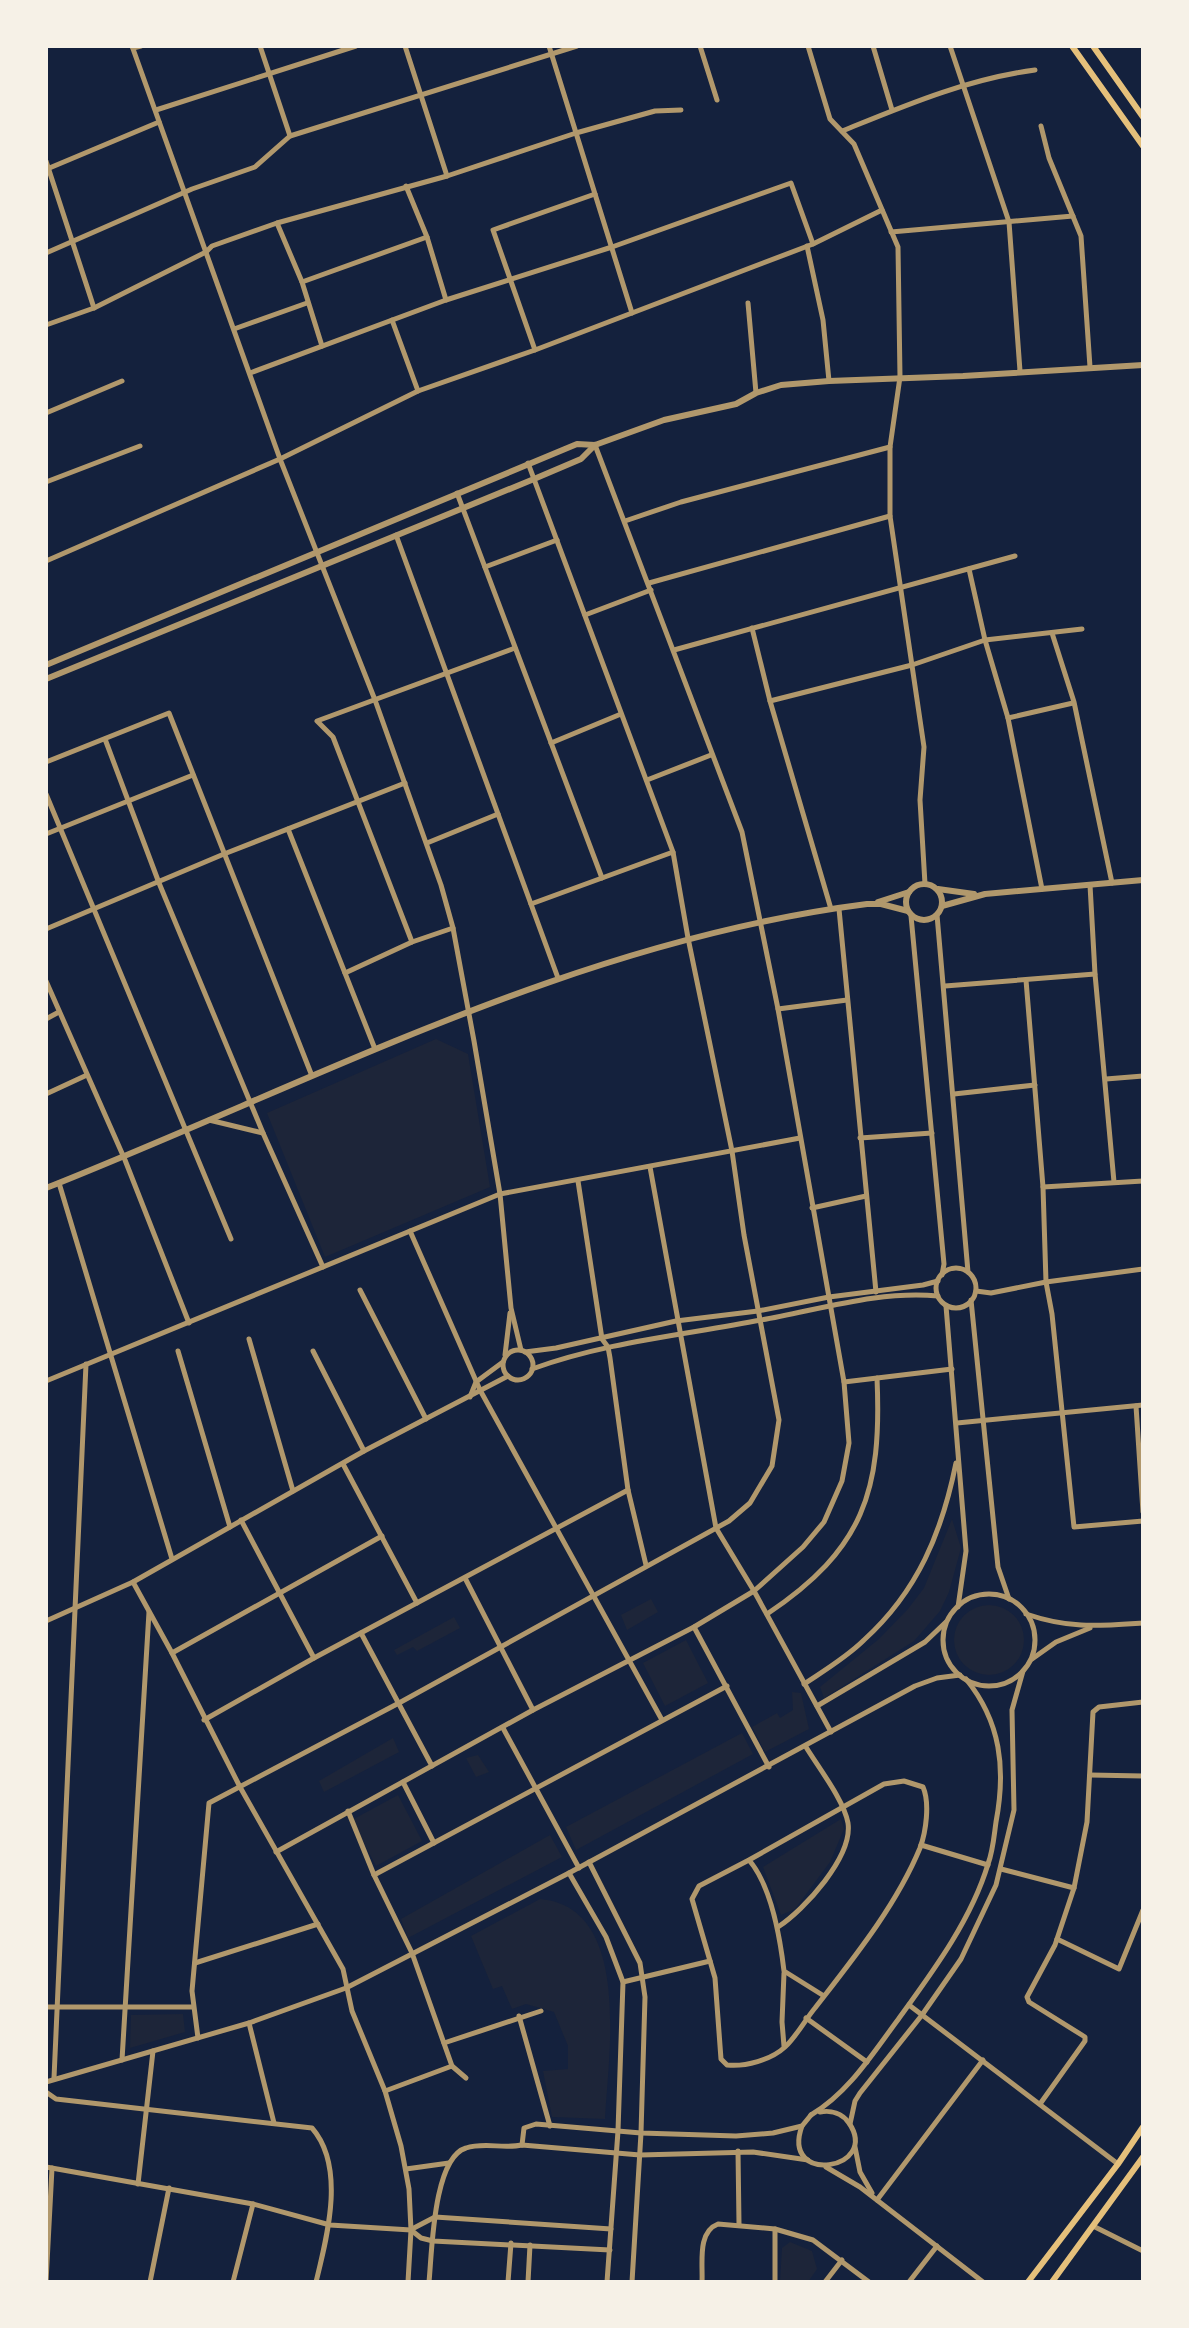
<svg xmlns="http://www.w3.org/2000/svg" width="1189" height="2328" font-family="Jost,sans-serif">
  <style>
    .green { fill: #1d2539 }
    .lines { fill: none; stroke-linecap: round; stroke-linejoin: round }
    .minor { stroke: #b1986c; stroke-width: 5 }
    .tertiary { stroke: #b1986c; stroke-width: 6 }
    .secondary { stroke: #e5c07b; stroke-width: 6 }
  </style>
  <rect width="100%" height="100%" fill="#14213d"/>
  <g class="green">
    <polygon points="436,1039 468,1054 490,1187 325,1257 267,1113"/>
    <polygon points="952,1519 961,1548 949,1592 940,1611 914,1641 824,1698 820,1687 879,1639 908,1609 924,1588"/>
    <polygon points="651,1599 658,1612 627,1630 621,1615"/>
    <circle cx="989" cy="1640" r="35"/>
    <polygon points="454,1617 460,1628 417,1651 413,1647 397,1655 394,1650"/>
    <polygon points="686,1640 708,1683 665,1706 643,1663"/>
    <polygon points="792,1692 801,1693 809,1729 765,1752 752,1727 777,1713 780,1718 793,1710"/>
    <polygon points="742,1733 753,1754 576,1850 566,1827"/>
    <polygon points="393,1738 399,1752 324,1792 319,1781"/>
    <polygon points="478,1755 489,1772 476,1777 466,1758"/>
    <polygon points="398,1795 422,1841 376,1866 352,1820"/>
    <polygon points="841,1819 844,1829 830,1862 795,1909 781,1915 763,1867"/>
    <polygon points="550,1835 562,1857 408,1938 401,1919"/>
    <path d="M540,1899C633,1907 608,2056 605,2119L552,2117L543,2071L568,2069V2046L554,2012L526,2004L512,2009L502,1986L493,1989L471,1936Z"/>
    <polygon points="183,2014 185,2032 130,2048 131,2015"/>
    <polygon points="790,2242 812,2251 817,2269 808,2282 780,2282 782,2248"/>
  </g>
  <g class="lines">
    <g class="minor">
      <polyline points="132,46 280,459 375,700 441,885 453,928 474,1041 500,1194 511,1308 521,1350"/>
      <polyline points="260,46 290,136"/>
      <polyline points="405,46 447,176"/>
      <polyline points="549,46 632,313"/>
      <polyline points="700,46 717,100"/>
      <polyline points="808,46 830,119 854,144 898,247 900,377 890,447 890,516 924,747 920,800 925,884"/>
      <polyline points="873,46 892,110"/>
      <polyline points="950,46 1009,222 1020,371"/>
      <polyline points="133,48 141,46"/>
      <polyline points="156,110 356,46"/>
      <polyline points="1041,126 1049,158 1081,236 1090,367"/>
      <path d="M842,131C906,105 967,79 1035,70"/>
      <polyline points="46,161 94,308"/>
      <polyline points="47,169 159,122"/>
      <polyline points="406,186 427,237 446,300"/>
      <polyline points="277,223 302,282 322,346"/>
      <polyline points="891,232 1073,216"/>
      <polyline points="807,246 823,320 829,381"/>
      <polyline points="46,253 192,189 255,167 290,136 577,46"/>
      <polyline points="302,282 427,237"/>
      <polyline points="748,303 756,393"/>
      <polyline points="392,320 418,391"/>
      <polyline points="46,325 94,308 206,252 212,246 277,223 447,176 576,133 655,111 681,110"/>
      <polyline points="234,329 307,303"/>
      <polyline points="535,350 493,230 595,194"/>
      <polyline points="250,373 446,300 612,247 791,183 813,244"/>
      <polyline points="46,413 122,381"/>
      <polyline points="46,482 140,446"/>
      <polyline points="457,493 602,878"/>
      <polyline points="625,521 681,502 890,447"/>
      <polyline points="396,535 558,978"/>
      <polyline points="46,561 280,459 418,391 535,350 813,244 882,210"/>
      <polyline points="485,567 557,540"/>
      <polyline points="969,569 985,640 1008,718 1042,889"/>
      <polyline points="649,583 890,516"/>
      <polyline points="585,615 651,590"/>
      <polyline points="752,628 770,701 831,909"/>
      <polyline points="1052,633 1074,702 1112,883"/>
      <polyline points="674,650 1015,556"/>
      <polyline points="770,701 912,665 985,640 1082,629"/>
      <polyline points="1008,718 1073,703"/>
      <polyline points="105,739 159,883 263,1133"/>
      <polyline points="551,743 621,714"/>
      <polyline points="46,762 169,713 312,1076"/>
      <polyline points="647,780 711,755"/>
      <polyline points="46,794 231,1239"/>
      <polyline points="288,829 375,1049"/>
      <polyline points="46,834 193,775"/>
      <polyline points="427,843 498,814"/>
      <polyline points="1090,885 1095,974 1114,1182"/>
      <polyline points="531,904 673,852"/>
      <polyline points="839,909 876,1292"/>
      <polyline points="937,915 968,1272"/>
      <polyline points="911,916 944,1264 942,1275"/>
      <polyline points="46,929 224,854 405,783"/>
      <polyline points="412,942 333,737 317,721 515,648"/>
      <polyline points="345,973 412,942 453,928"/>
      <polyline points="1026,980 1043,1187 1046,1282 1052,1314 1074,1527 1143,1521"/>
      <polyline points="46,981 125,1160 189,1323"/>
      <polyline points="945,986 1095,974"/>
      <polyline points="778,1009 847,1000"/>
      <polyline points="46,1019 59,1012"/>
      <polyline points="1106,1079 1143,1076"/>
      <polyline points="46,1094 87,1075"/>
      <polyline points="954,1094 1035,1085"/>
      <polyline points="209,1120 263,1133 323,1267"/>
      <polyline points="860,1138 932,1133"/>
      <polyline points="650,1167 716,1528 754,1591 831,1732"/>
      <polyline points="578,1181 602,1339 608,1347 610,1358 628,1490 646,1565"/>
      <polyline points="59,1183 172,1559"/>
      <polyline points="1043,1187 1143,1181"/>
      <polyline points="812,1208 866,1196"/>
      <polyline points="410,1231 480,1390 662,1720"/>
      <circle cx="956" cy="1288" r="20"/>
      <polyline points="360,1290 426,1419"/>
      <polyline points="976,1291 991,1293 1046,1282 1143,1269"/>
      <polyline points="971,1300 998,1567 1009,1599"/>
      <polyline points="946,1306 966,1551 958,1607"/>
      <polyline points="249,1339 293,1491"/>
      <circle cx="518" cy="1365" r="15"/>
      <polyline points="178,1351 230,1527"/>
      <polyline points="313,1351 364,1451"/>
      <polyline points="525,1352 556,1348 676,1321 758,1311 829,1297 923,1285 938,1281"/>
      <polyline points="505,1355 510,1313"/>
      <path d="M532,1369C606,1342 684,1335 761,1320C818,1310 880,1290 938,1296"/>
      <polyline points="46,1381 500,1194 800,1138"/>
      <polyline points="844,1382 952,1369"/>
      <polyline points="470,1397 476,1382 503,1362"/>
      <polyline points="1136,1406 1143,1512"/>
      <polyline points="957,1423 1143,1405"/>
      <polyline points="343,1464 417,1603"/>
      <polyline points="241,1520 314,1658"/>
      <polyline points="465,1578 533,1710"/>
      <polyline points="133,1582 172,1653 240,1787 343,1969 352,2011 385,2091 401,2146 409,2189 411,2230 408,2282"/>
      <circle cx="989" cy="1640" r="46"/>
      <path d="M767,1614C864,1549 882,1491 877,1378"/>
      <path d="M1026,1614C1070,1629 1098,1626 1143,1623"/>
      <polyline points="46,1621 133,1582 364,1451 508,1376"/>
      <polyline points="694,1627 769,1767"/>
      <polyline points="361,1633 432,1766"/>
      <polyline points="172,1653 382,1536"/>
      <polyline points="1032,1659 1056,1642 1090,1628"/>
      <path d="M804,1684C825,1670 847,1657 864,1640C918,1591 942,1532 956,1463"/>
      <polyline points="817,1706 925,1642 946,1622"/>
      <polyline points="204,1720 314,1658 628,1490"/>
      <polyline points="503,1728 579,1868"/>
      <polyline points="1090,1775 1143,1776"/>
      <polyline points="403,1782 434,1843"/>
      <polyline points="348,1811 374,1875 412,1953 452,2066"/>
      <polyline points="921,1845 988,1865"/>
      <polyline points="276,1852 533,1710 694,1627 754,1591 803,1547 824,1522 842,1481 849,1443 844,1382 778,1009 742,832 595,445"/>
      <path d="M749,1860L884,1784L904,1781L923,1787C930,1803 926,1832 920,1848C896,1906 853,1959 815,2008C805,2020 796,2037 785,2047C771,2060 745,2067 727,2065L721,2059L715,1978L692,1899L699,1886L749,1860C772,1887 780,1937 784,1971L824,1996"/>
      <polyline points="589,1862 640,1963 645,1997 641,2133 632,2282"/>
      <polyline points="1001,1869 1074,1888"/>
      <polyline points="569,1873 606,1937 623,1982 618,2131 607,2282"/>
      <polyline points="374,1875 727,1686"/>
      <path d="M778,1927C804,1910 853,1857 848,1823C844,1800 818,1767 806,1747"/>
      <polyline points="1057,1939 1119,1969 1143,1910"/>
      <polyline points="195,1963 318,1924"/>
      <polyline points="784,1973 782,2022 784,2046"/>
      <polyline points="623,1982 710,1961"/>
      <polyline points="909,2005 1118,2164"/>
      <polyline points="46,2007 192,2007"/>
      <polyline points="519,2016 550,2126"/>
      <polyline points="806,2018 867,2062"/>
      <polyline points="249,2023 274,2123"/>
      <polyline points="198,2038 192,1991 209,1803 399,1703 729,1521 750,1503 772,1466 779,1420 744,1235 732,1151 688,938 673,852 528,463"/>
      <polyline points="444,2043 541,2011"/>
      <polyline points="122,2060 149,1612"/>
      <polyline points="54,2078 86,1364"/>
      <polyline points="46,2082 249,2023 346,1988 569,1873 915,1686 937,1678 960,1675"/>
      <polyline points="385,2091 452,2066 466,2078"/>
      <path d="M46,2092L56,2099L312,2128C346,2167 327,2237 316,2282"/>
      <polyline points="1040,2104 1085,2041 1085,2037 1029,2002 1027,1997 1055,1945 1074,1888 1087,1822 1093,1712 1099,1707 1143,1702"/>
      <path d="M811,2115C848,2093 871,2056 897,2021C931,1974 971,1921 988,1864C993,1851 994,1836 996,1822C1006,1769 1001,1722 966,1679"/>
      <polyline points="850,2124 855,2101 860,2093 922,2015 961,1959 996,1885 1014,1810 1012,1710 1023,1671"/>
      <path d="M802,2126C780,2186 881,2170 849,2123C842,2113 831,2110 820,2112"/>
      <polyline points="522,2145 524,2128 536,2124 641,2133 736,2136 773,2133 802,2126 811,2115"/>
      <polyline points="855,2147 860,2172 872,2193"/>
      <polyline points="738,2151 739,2224"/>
      <polyline points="46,2167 253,2204 330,2225 411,2230 421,2238 433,2241 610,2250"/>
      <polyline points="826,2167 860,2187 983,2282"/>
      <polyline points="406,2169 449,2163"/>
      <polyline points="138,2184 153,2051"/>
      <polyline points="877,2200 983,2060"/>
      <polyline points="1093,2226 1143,2251"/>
      <polyline points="412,2229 435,2217 611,2229"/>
      <polyline points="46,2282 52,2168"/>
      <polyline points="150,2282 169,2188"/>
      <polyline points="233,2282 253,2204"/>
      <path d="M429,2282C432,2253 433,2158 466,2148C484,2142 503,2149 522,2145L640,2155L753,2152L808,2160"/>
      <polyline points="508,2282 511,2243"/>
      <polyline points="528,2282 530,2245"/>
      <path d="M702,2282C703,2263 697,2232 718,2224L775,2229L813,2240L869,2282"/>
      <polyline points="775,2282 775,2229"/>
      <polyline points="825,2282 842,2260"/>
      <polyline points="909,2282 937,2246"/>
    </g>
    <g class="tertiary">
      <polyline points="46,665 577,444 595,445 664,420 736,404 756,393 781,385 829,381 963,376 1143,365"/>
      <polyline points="46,679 534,479 581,459 595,445"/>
      <circle cx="924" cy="902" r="18"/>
      <polyline points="938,889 974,894"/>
      <polyline points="878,902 909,892"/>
      <polyline points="942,906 985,894 1143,880"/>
      <path d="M46,1188C316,1081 575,941 867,904H881L908,911"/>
    </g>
    <g class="secondary">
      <polyline points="1072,46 1143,146"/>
      <polyline points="1093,46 1143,117"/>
      <polyline points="1028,2282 1118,2164 1143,2127"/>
      <polyline points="1052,2282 1143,2157"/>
    </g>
  </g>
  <rect width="1189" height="2328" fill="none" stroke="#f6f1e7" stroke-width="96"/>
</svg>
